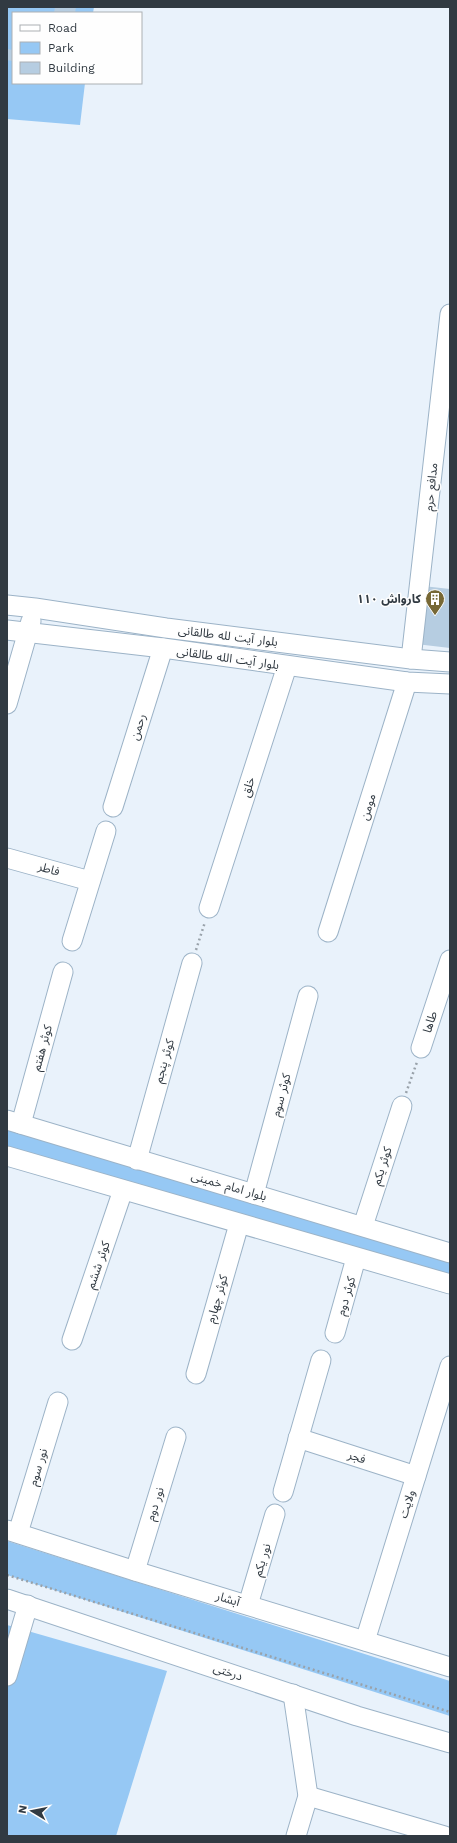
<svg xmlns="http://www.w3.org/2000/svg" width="457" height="1843" font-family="'Work Sans','Noto Sans Arabic',sans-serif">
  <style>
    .green { fill: #96c8f4 }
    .building { fill: #b6cde1 }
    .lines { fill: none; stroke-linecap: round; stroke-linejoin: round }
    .minor-casing { stroke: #9cb3c7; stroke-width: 21 }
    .path { stroke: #99a2aa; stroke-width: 2.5; stroke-dasharray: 2 3; stroke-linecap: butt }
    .minor { stroke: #fff; stroke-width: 19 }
    .labels { text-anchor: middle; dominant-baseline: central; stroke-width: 3; stroke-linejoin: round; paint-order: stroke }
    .street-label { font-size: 12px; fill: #313a42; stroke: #fefefe }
    .poi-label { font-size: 12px; font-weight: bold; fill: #313a42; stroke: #fefefe; text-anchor: end }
  </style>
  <rect width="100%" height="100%" fill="#e9f2fb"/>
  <g class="green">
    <polygon points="7,7 94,7 93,13 13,13 13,83 85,83 80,125 7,119"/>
    <polygon points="7,1123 450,1260 450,1278 7,1152"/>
    <polygon points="7,1541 450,1681 450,1716 7,1575"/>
    <polygon points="7,1625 167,1671 116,1836 7,1836"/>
  </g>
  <g class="building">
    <polygon points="55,7 76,7 75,13 54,13"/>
    <polygon points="7,49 13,50 13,61 7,60"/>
    <polygon points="423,586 450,589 450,648 416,644"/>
  </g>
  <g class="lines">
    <g class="minor-casing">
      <g id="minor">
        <polyline points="7,605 35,608 166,628 411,659 450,662"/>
        <polyline points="7,630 163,648 407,682 450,684"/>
        <polyline points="411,659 450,314"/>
        <polyline points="7,704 31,621"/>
        <polyline points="113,807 163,648"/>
        <polyline points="7,858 90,881"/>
        <polyline points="209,908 287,666"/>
        <polyline points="328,932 407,682"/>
        <polyline points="72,941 106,831"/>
        <polyline points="421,1048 450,960"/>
        <polyline points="7,1120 450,1253"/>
        <polyline points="21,1124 63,972"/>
        <polyline points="7,1156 450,1284"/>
        <polyline points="137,1160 192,963"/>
        <polyline points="254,1194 308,996"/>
        <polyline points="363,1226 402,1106"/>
        <polyline points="335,1333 356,1258"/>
        <polyline points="72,1340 123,1190"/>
        <polyline points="196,1374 239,1224"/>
        <polyline points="298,1438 416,1476"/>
        <polyline points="283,1492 321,1360"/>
        <polyline points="7,1530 135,1571 450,1667"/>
        <polyline points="18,1533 58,1402"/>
        <polyline points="135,1571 176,1437"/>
        <polyline points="7,1599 357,1716 450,1743"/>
        <polyline points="248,1605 275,1514"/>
        <polyline points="365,1641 450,1366"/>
        <polyline points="7,1676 28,1605"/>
        <polyline points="293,1694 308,1796 296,1836"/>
        <polyline points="308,1796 445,1836"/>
      </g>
    </g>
    <g class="path">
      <polyline points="196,950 205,922"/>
      <polyline points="406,1093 417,1062"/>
      <polyline points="7,1575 450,1712"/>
    </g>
    <use href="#minor" class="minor"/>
  </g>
  <defs>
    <g id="building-pin" transform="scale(1)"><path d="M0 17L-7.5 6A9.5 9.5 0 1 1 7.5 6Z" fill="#776835" stroke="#fefefe"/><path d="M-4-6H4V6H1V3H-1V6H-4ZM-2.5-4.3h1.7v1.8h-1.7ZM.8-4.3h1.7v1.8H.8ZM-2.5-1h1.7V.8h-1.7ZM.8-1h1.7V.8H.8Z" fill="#fff"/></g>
  </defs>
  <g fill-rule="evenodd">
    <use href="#building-pin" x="435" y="599"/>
  </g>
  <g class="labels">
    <g class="street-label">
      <text transform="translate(431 487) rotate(-84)">مدافع حرم</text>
      <text transform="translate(228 636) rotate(7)">بلوار آیت لله طالقانی</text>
      <text transform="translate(228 658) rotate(8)">بلوار آیت الله طالقانی</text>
      <text transform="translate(138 727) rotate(-73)">رحمن</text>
      <text transform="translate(248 787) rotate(-72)">خلق</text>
      <text transform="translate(368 807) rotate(-73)">مومن</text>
      <text transform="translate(49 869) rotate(16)">فاطر</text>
      <text transform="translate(430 1022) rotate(-72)">طاها</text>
      <text transform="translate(42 1048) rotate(-75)">کوثر هفتم</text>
      <text transform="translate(164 1061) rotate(-74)">کوثر پنجم</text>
      <text transform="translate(281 1095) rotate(-75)">کوثر سوم</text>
      <text transform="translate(382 1166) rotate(-72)">کوثر یکم</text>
      <text transform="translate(229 1186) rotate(16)">بلوار امام خمینی</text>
      <text transform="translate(98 1265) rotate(-71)">کوثر ششم</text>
      <text transform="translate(346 1296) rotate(-74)">کوثر دوم</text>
      <text transform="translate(217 1299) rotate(-74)">کوثر چهارم</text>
      <text transform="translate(357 1457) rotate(18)">فجر</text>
      <text transform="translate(38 1467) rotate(-73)">نور سوم</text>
      <text transform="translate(155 1504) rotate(-73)">نور دوم</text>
      <text transform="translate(407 1504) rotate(-73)">ولایت</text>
      <text transform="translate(262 1560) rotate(-73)">نور یکم</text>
      <text transform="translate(228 1599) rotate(17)">آبشار</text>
      <text transform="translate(228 1672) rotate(19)">درختی</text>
    </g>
    <g class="poi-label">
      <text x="421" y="599">کارواش ۱۱۰</text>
    </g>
  </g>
  <rect width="457" height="1843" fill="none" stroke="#313a42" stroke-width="16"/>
  <rect x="12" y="12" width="130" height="72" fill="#fefefe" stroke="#acb0b3"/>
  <rect x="20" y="25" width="20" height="6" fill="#ffffff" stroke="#acb0b3"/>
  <text x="48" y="32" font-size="12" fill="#313a42">Road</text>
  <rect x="20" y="42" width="20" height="12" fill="#96c8f4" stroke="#acb0b3"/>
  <text x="48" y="52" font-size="12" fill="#313a42">Park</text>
  <rect x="20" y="62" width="20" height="12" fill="#b6cde1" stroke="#acb0b3"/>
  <text x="48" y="72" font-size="12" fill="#313a42">Building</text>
  <g transform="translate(32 1811) rotate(280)" stroke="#fefefe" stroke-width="3" paint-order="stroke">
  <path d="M0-3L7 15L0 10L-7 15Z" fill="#313a42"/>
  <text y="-6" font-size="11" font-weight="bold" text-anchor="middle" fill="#313a42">N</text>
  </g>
</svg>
